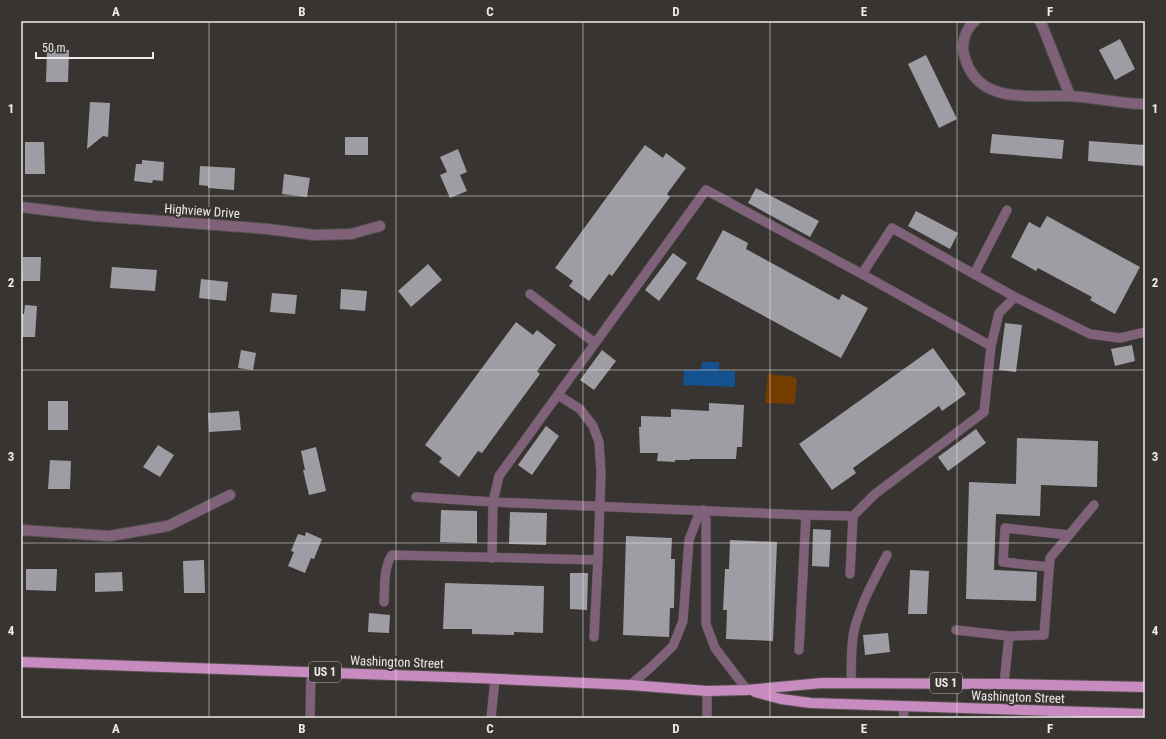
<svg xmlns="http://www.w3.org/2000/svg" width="1166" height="739" font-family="'Roboto Condensed',sans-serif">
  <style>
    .green { fill: #753c00 }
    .water { fill: #13518f }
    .building { fill: #9e9da3 }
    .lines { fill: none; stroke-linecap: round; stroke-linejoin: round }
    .service-casing { stroke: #55514e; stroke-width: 10 }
    .minor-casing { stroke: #55514e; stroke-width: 12 }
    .primary-casing { stroke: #55514e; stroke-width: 12 }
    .service { stroke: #80617a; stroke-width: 9 }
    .minor { stroke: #80617a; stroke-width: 10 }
    .primary { stroke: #c88bbf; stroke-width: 10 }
    .grid { fill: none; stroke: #ece9e7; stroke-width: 1; stroke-opacity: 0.55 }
    .labels { text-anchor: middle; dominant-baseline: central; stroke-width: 4; stroke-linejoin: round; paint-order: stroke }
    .shield { fill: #383431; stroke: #b6b3b0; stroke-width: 1 }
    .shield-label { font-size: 12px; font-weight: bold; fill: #ece9e7 }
    .street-label { font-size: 13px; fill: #ece9e7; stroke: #383431 }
    .neatline { fill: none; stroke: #ece9e7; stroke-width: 1.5 }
    .grid-label { font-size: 13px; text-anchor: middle; font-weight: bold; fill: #ece9e7 }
  </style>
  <rect width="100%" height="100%" fill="#383431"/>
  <polygon class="green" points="768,374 795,377 797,380 795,403 793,404 765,403"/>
  <polygon class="water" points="702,362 719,362 719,371 735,371 735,387 683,385 684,370 701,370"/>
  <g class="building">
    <polygon points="1120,39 1135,69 1115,80 1099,50"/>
    <polygon points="47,49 69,50 68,82 46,82"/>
    <polygon points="926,55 957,119 939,128 908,64"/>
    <polygon points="90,102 110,103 108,137 103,136 87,149"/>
    <polygon points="992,134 1064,140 1062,159 990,153"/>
    <rect x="345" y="137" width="23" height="18"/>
    <polygon points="1089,141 1145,145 1145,166 1088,161"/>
    <polygon points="25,142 44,142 45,174 25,174"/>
    <polygon points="645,145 663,158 666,153 686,168 667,194 670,197 612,276 609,274 589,301 569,286 573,281 555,268"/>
    <polygon points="458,149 467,172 460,175 467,191 450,198 440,175 447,172 440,157"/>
    <polygon points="142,160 164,162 163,181 153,180 152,183 134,181 136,164 142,164"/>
    <polygon points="200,166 235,168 234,190 208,188 208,186 199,185"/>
    <polygon points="284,174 310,178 307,197 282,194"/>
    <polygon points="756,188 819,221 810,237 748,203"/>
    <polygon points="916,211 958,233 950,249 908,226"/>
    <polygon points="1047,216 1140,267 1115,314 1090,300 1092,297 1038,268 1036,271 1011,257 1029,222 1040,228"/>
    <polygon points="723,230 748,243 746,249 839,300 842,294 868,308 841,358 696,279"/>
    <polygon points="673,253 687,263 659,301 645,290"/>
    <polygon points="23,257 41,257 40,281 22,281"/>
    <polygon points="428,264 442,280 411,307 398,291"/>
    <polygon points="112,267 157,270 155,291 110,288"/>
    <polygon points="201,279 228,282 226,301 199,298"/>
    <polygon points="341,289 367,291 365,311 340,309"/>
    <polygon points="272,293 297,295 295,314 270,312"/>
    <polygon points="25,305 37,306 35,337 21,337 21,314 24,314"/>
    <polygon points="516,322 533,335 537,330 556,345 537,371 540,374 482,453 478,451 459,477 439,462 442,458 425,445"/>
    <polygon points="1005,323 1022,325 1016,372 999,370"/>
    <polygon points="1132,345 1135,361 1115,366 1111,349"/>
    <polygon points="933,348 966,394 942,411 939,406 853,468 856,473 832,490 799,444"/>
    <polygon points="241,350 256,353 253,370 238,368"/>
    <polygon points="602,350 616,361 594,390 580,380"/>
    <rect x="48" y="401" width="20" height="29"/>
    <polygon points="709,403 744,405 742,447 737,447 736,459 690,459 690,460 675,460 675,462 657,461 658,453 640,453 639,427 641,427 641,416 671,417 671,409 709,411"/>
    <polygon points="239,411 241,430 209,432 208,413"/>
    <polygon points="546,426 559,436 532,475 518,465"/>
    <polygon points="976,429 986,443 948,471 938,457"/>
    <polygon points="1017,438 1098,441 1097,487 1041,485 1040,516 996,514 994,570 1037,572 1036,601 966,599 969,482 1016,484"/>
    <polygon points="158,445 174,455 160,477 143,467"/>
    <polygon points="316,447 326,491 309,495 303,470 305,470 301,451"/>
    <polygon points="50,460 71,461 70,489 48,489"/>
    <polygon points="441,510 477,511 477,543 440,542"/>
    <polygon points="510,512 547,513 546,545 509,544"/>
    <polygon points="813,529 831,530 829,567 812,566"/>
    <polygon points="306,532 322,539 314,559 311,558 305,573 288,566 294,552 291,551 298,534 305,536"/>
    <polygon points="626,536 672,538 671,559 675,559 674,608 670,608 669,637 623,635"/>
    <polygon points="730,540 777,542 773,641 726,639 727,610 723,610 725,569 729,569"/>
    <polygon points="204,560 205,593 184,593 183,561"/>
    <polygon points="26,569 57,569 56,591 26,590"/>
    <polygon points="910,570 929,571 927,614 908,614"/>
    <polygon points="122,572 123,591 95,592 95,573"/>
    <polygon points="570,573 588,573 587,610 570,609"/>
    <polygon points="445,583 544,586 543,633 514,632 514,635 472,634 472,629 443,629"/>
    <polygon points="369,613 390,615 389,633 368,632"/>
    <polygon points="888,633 890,652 865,655 863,635"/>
  </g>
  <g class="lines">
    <g class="service-casing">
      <g id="service">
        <polyline points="862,274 991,346"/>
        <polyline points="974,274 1007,210"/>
        <polyline points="530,294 595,343"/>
        <polyline points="1015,297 999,313 991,346 984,412 875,494 853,516 806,515 493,502 499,476 706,190 862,274 892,228 1015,297 1090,334 1120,338 1145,332"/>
        <polyline points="416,497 493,502 492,558"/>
        <polyline points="703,510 706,519 706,624 715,648 747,690"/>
        <polyline points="1049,567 1003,562 1005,528 1069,535"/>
        <polyline points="850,574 853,516"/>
        <path d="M384,602C385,587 383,568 392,555L598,560L601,473L599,442L593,426L580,409L558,395"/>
        <polyline points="956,630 1009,636 1004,684"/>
        <polyline points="1009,636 1044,635 1050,558 1094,505"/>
        <polyline points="594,637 598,560"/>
        <polyline points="799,650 806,515"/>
        <path d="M851,683C852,664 850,644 855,627C862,601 875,578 887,555"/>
        <polyline points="630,685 649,669 673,646 683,621 689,540 697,519 703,510"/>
        <polyline points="903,706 904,718"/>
        <polyline points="310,718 311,672"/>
        <polyline points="491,718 495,679"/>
        <polyline points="707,718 707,691"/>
      </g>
    </g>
    <g class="minor-casing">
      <g id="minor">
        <path d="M975,21C966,28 961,43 964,54C975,105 1029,95 1069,96C1094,97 1119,104 1145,104"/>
        <polyline points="1040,21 1042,25 1070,96"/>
        <polyline points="21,207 95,216 268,229 314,235 351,234 380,226"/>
        <polyline points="21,530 109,536 168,526 230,495"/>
      </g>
    </g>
    <g class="primary-casing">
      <g id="primary">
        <polyline points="21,662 478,678 630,685 707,691 747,690 822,683 1004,684 1145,687"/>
        <polyline points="755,692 781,699 811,703 1145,714"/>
      </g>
    </g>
    <use href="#service" class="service"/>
    <use href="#minor" class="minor"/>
    <use href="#primary" class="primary"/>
  </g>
  <path class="grid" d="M209,21V718M396,21V718M583,21V718M770,21V718M957,21V718M21,196H1145M21,370H1145M21,543H1145"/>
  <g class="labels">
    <g class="shield">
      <rect x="309" y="662" width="32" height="20" rx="3"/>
      <rect x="930" y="673" width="32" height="20" rx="3"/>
    </g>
    <g class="shield-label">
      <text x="325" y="672">US 1</text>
      <text x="946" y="683">US 1</text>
    </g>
    <g class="street-label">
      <text transform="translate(202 211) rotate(4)">Highview Drive</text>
      <text transform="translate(397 662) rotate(2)">Washington Street</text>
      <text transform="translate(1018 697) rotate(2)">Washington Street</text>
    </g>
  </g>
  <rect width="1166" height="739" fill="none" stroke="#383431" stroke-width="44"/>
  <path d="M36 52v6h117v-6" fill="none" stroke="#ece9e7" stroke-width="2"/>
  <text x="42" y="52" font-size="12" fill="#ece9e7" stroke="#383431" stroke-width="3" paint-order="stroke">50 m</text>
  <rect x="22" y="22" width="1122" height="695" class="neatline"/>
  <g class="grid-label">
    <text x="116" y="16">A</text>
    <text x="302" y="16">B</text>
    <text x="490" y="16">C</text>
    <text x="676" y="16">D</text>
    <text x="864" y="16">E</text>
    <text x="1050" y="16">F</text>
    <text x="11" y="113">1</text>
    <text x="1155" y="113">1</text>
    <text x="11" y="287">2</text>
    <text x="1155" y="287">2</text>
    <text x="11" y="461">3</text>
    <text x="1155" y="461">3</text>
    <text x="11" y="635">4</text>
    <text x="1155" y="635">4</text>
    <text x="116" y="733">A</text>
    <text x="302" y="733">B</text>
    <text x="490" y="733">C</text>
    <text x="676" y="733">D</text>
    <text x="864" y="733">E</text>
    <text x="1050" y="733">F</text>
  </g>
</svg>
